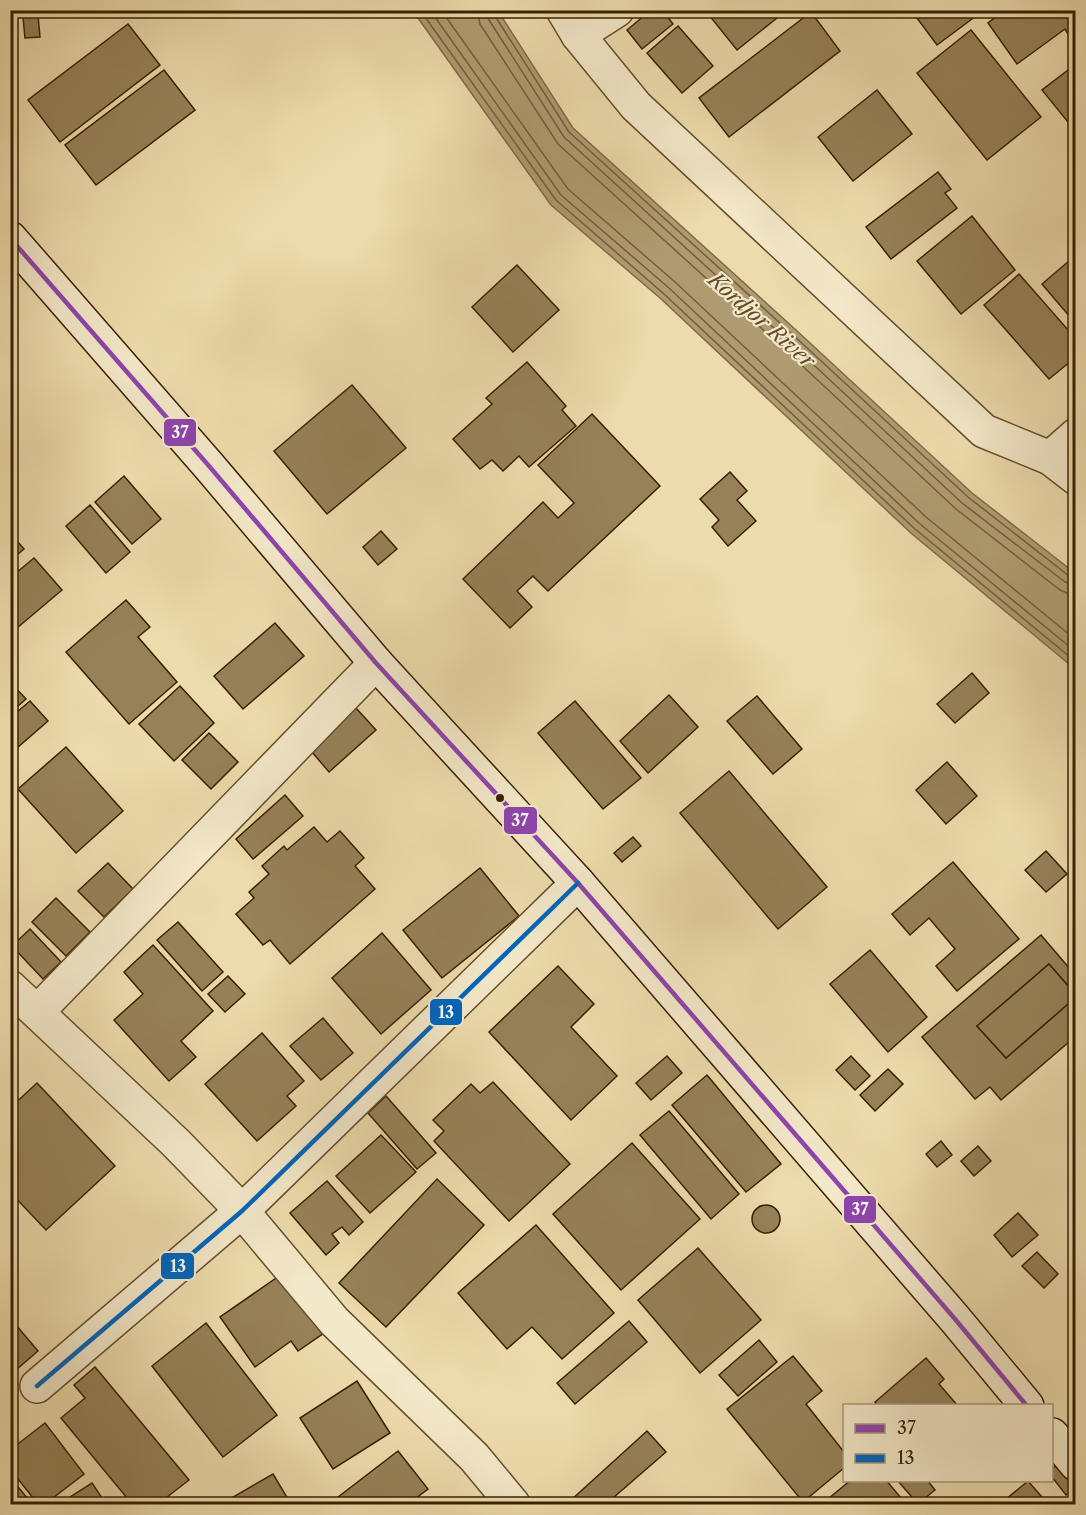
<svg xmlns="http://www.w3.org/2000/svg" width="1086" height="1515" font-family="'Libre Caslon Text',serif">
  <style>
    .water { fill: #af9b72; stroke: #806a44; stroke-width: 1.5 }
    .lines { fill: none; stroke-linecap: round; stroke-linejoin: round }
    .shore { stroke: #745e39; stroke-width: 1.5 }
    .building { fill: #968159; stroke: #392000; stroke-width: 1.5 }
    .street-casing { stroke: #664f2b; stroke-width: 36 }
    .secondary-casing { stroke: #392000; stroke-width: 36 }
    .street { stroke: #f3e8c9; stroke-width: 33 }
    .secondary { stroke: #f3e8c9; stroke-width: 33 }
    .bus-1-casing { stroke: #f3e8c9; stroke-width: 9 }
    .bus-2-casing { stroke: #f3e8c9; stroke-width: 9 }
    .bus-1 { stroke: #8e44ad; stroke-width: 4.5 }
    .bus-2 { stroke: #0065bd; stroke-width: 4.5 }
    .bus-dot { fill: #392000; stroke: #f3e8c9; stroke-width: 2 }
    .labels { text-anchor: middle; dominant-baseline: central; stroke-width: 4.5; stroke-linejoin: round; paint-order: stroke }
    .water-label { font-size: 21px; font-style: italic; fill: #624b28; stroke: #f3e8c9 }
    .line-badge { stroke: #f3e8c9; stroke-width: 2 }
    .badge-label { font-size: 16px; text-anchor: middle; font-weight: bold; fill: #fff }
  </style>
  <rect width="100%" height="100%" fill="#ecdbac"/>
  <filter id="stains"><feTurbulence type="fractalNoise" baseFrequency=".00333" numOctaves="4"/><feColorMatrix values="0 0 0 0 .2 0 0 0 0 .09 0 0 0 0 .02 0 0 0 .5 -.17"/></filter>
  <radialGradient id="worn" r=".72"><stop offset=".6" stop-color="#630" stop-opacity="0"/><stop offset="1" stop-color="#630" stop-opacity=".3"/></radialGradient>
  <polygon class="water" points="413,11 498,11 573,128 796,330 972,493 1075,573 1075,669 912,534 660,298 551,205"/>
  <g class="lines">
    <g class="shore">
      <polyline points="420,10 556,200 664,294 915,529 1076,662"/>
      <polyline points="430,10 561,195 669,288 920,524 1076,652"/>
      <polyline points="441,10 568,189 675,282 926,517 1076,640"/>
      <polyline points="477,10 480,24 558,144 781,346 956,509 1060,590 1067,593 1076,594"/>
      <polyline points="486,10 489,20 564,137 787,340 962,503 1065,582 1076,585"/>
      <polyline points="494,10 495,16 569,132 792,334 968,497 1069,576 1076,577"/>
    </g>
  </g>
  <g class="building">
    <polygon points="651,10 662,10 673,24 642,49 627,30"/>
    <polygon points="705,10 787,10 737,50"/>
    <polygon points="911,10 984,10 937,45"/>
    <polygon points="1005,10 1076,10 1076,29 1068,34 1065,29 1017,64 988,23"/>
    <polygon points="811,12 840,51 729,137 699,98"/>
    <polygon points="38,15 40,37 25,38 23,17"/>
    <polygon points="128,24 160,65 60,142 28,100"/>
    <polygon points="678,26 713,66 682,93 647,53"/>
    <polygon points="971,30 1041,117 987,160 917,73"/>
    <polygon points="1076,64 1076,132 1042,90"/>
    <polygon points="164,70 195,110 96,185 65,145"/>
    <polygon points="877,90 912,134 853,181 818,137"/>
    <polygon points="938,172 951,189 945,193 957,208 891,259 866,227"/>
    <polygon points="972,216 1015,270 961,314 917,261"/>
    <polygon points="1076,255 1076,324 1042,284"/>
    <polygon points="517,265 559,310 513,352 472,307"/>
    <polygon points="1019,274 1076,339 1076,357 1049,379 984,305"/>
    <polygon points="527,362 566,406 562,410 576,426 529,467 519,456 503,471 492,460 480,469 453,439 492,404 486,398"/>
    <polygon points="352,385 406,448 327,514 274,451"/>
    <polygon points="592,414 660,486 548,591 533,576 517,591 532,607 510,628 463,579 543,502 558,518 574,503 538,465"/>
    <polygon points="730,472 747,491 737,500 756,521 728,546 712,527 719,520 700,499"/>
    <polygon points="124,476 161,519 132,544 95,502"/>
    <polygon points="90,505 130,552 106,573 66,526"/>
    <polygon points="381,531 397,549 378,565 363,547"/>
    <polygon points="10,533 24,549 11,560 10,559"/>
    <polygon points="34,558 62,590 10,634 10,578"/>
    <polygon points="126,600 150,627 138,637 177,682 129,724 66,652"/>
    <polygon points="275,623 304,656 243,709 214,676"/>
    <polygon points="972,673 989,693 955,723 937,704"/>
    <polygon points="10,682 26,699 10,713"/>
    <polygon points="180,686 214,723 174,761 139,724"/>
    <polygon points="669,695 698,727 648,773 620,741"/>
    <polygon points="757,696 802,749 773,774 727,721"/>
    <polygon points="346,697 376,730 329,772 300,738"/>
    <polygon points="30,701 48,721 10,754 10,718"/>
    <polygon points="575,701 641,778 603,809 538,733"/>
    <polygon points="209,733 238,762 211,789 182,760"/>
    <polygon points="66,747 123,811 76,853 18,789"/>
    <polygon points="947,762 977,796 946,824 916,790"/>
    <polygon points="729,771 827,887 778,929 680,813"/>
    <polygon points="285,795 303,816 253,859 236,839"/>
    <polygon points="314,827 327,842 340,831 364,858 355,866 375,889 290,964 270,940 263,945 236,914 254,898 249,892 269,874 262,866 284,846 287,850"/>
    <polygon points="633,837 641,846 622,862 614,853"/>
    <polygon points="1046,851 1067,874 1046,892 1025,870"/>
    <polygon points="953,862 1019,939 957,991 936,966 955,949 929,918 910,935 892,914"/>
    <polygon points="108,863 133,889 104,917 78,891"/>
    <polygon points="480,868 519,916 442,978 403,930"/>
    <polygon points="56,898 90,932 66,956 32,922"/>
    <polygon points="178,922 223,972 202,991 157,940"/>
    <polygon points="30,929 61,962 43,979 12,946"/>
    <polygon points="382,933 431,990 381,1034 332,978"/>
    <polygon points="1041,935 1076,976 1076,995 1049,964 977,1026 1006,1058 1076,997 1076,1036 1001,1100 990,1087 975,1099 922,1037"/>
    <polygon points="153,945 213,1011 181,1041 196,1057 169,1081 114,1020 143,994 124,972"/>
    <polygon points="870,950 927,1017 888,1052 830,984"/>
    <polygon points="1049,964 1076,995 1076,997 1006,1058 977,1026"/>
    <polygon points="558,966 594,1004 571,1027 617,1076 571,1120 489,1032"/>
    <polygon points="228,976 245,994 225,1012 208,994"/>
    <polygon points="323,1018 353,1053 321,1080 290,1046"/>
    <polygon points="262,1033 304,1081 287,1096 296,1106 257,1141 205,1084"/>
    <polygon points="667,1056 682,1073 651,1100 636,1083"/>
    <polygon points="851,1056 870,1076 855,1090 836,1070"/>
    <polygon points="888,1069 903,1084 875,1111 860,1095"/>
    <polygon points="707,1075 781,1164 746,1192 672,1105"/>
    <polygon points="493,1082 570,1164 509,1221 434,1141 444,1131 433,1120 471,1084 480,1093"/>
    <polygon points="37,1083 115,1166 46,1230 10,1192 10,1108"/>
    <polygon points="386,1096 436,1153 417,1169 368,1113"/>
    <polygon points="669,1111 739,1194 711,1219 640,1135"/>
    <polygon points="381,1135 416,1172 370,1213 336,1176"/>
    <polygon points="941,1141 952,1155 937,1167 926,1154"/>
    <polygon points="632,1143 700,1219 621,1290 553,1214"/>
    <polygon points="978,1146 991,1161 974,1176 961,1161"/>
    <polygon points="437,1179 484,1225 386,1327 339,1283"/>
    <polygon points="327,1181 363,1222 349,1235 342,1227 332,1234 339,1243 326,1255 290,1213"/>
    <circle cx="766" cy="1219" r="14"/>
    <polygon points="1018,1213 1038,1235 1012,1257 994,1235"/>
    <polygon points="536,1225 614,1313 562,1359 532,1327 507,1349 458,1293"/>
    <polygon points="698,1248 761,1320 700,1373 638,1300"/>
    <polygon points="1037,1252 1058,1274 1044,1288 1022,1266"/>
    <polygon points="282,1274 324,1333 298,1351 291,1341 255,1367 220,1317"/>
    <polygon points="10,1318 38,1351 10,1375"/>
    <polygon points="629,1321 647,1342 575,1404 557,1383"/>
    <polygon points="206,1323 277,1415 223,1457 152,1366"/>
    <polygon points="759,1340 777,1362 738,1396 719,1375"/>
    <polygon points="793,1356 822,1391 806,1404 844,1452 844,1468 803,1502 727,1409"/>
    <polygon points="926,1358 944,1379 939,1384 958,1406 878,1406 875,1402"/>
    <polygon points="95,1367 189,1480 158,1504 132,1504 61,1418 85,1398 74,1385"/>
    <polygon points="357,1381 390,1433 333,1469 300,1418"/>
    <polygon points="45,1423 84,1474 45,1504 38,1504 10,1469 10,1450"/>
    <polygon points="647,1431 666,1452 606,1504 573,1504 570,1501"/>
    <polygon points="398,1451 428,1489 408,1504 329,1504"/>
    <polygon points="1058,1463 1076,1484 1076,1487 1066,1495 1052,1477 1052,1469"/>
    <polygon points="273,1474 291,1504 221,1504"/>
    <polygon points="10,1477 32,1504 10,1504"/>
    <polygon points="851,1480 886,1480 906,1504 825,1504 823,1503"/>
    <polygon points="897,1480 927,1480 935,1490 918,1504"/>
    <polygon points="1028,1481 1048,1504 1000,1504"/>
    <polygon points="92,1483 106,1504 59,1504"/>
  </g>
  <g class="lines">
    <g class="street-casing">
      <g id="street">
        <polyline points="563,10 578,35 636,106 984,431 1050,458 1076,478"/>
        <polyline points="578,35 617,10"/>
        <polyline points="1050,458 1076,435"/>
        <polyline points="10,987 176,1143 242,1211 334,1321 474,1457 513,1504"/>
        <polyline points="38,1011 376,663"/>
        <polyline points="37,1386 242,1211 578,883"/>
      </g>
    </g>
    <g class="secondary-casing">
      <g id="secondary">
        <polyline points="10,238 209,466 376,663 578,883 955,1319 1027,1406"/>
        <polyline points="1052,1435 1076,1464"/>
      </g>
    </g>
    <use href="#street" class="street"/>
    <use href="#secondary" class="secondary"/>
    <g class="bus-1-casing">
      <polyline id="bus-1" points="10,238 209,466 376,663 578,883 955,1319 1027,1406"/>
    </g>
    <g class="bus-2-casing">
      <polyline id="bus-2" points="37,1386 242,1211 578,883"/>
    </g>
    <use href="#bus-1" class="bus-1"/>
    <use href="#bus-2" class="bus-2"/>
  </g>
  <circle class="bus-dot" cx="500" cy="798" r="5"/>
  <g class="labels">
    <g class="water-label">
      <text transform="translate(762 320) rotate(41)">Kordjor River</text>
    </g>
  </g>
  <g class="line-badge">
    <rect x="163" y="418" width="34" height="29" rx="6" fill="#8e44ad"/>
    <rect x="503" y="806" width="35" height="29" rx="6" fill="#8e44ad"/>
    <rect x="429" y="998" width="34" height="28" rx="6" fill="#0065bd"/>
    <rect x="843" y="1195" width="34" height="29" rx="6" fill="#8e44ad"/>
    <rect x="160" y="1252" width="35" height="28" rx="6" fill="#0065bd"/>
  </g>
  <g class="badge-label">
    <text x="180" y="438">37</text>
    <text x="520" y="826">37</text>
    <text x="446" y="1018">13</text>
    <text x="860" y="1215">37</text>
    <text x="178" y="1272">13</text>
  </g>
  <rect width="1086" height="1515" fill="none" stroke="#ecdbac" stroke-width="36"/>
  <rect x="12" y="12" width="1062" height="1491" fill="none" stroke="#392000" stroke-width="3"/>
  <rect x="18" y="18" width="1050" height="1479" fill="none" stroke="#392000" stroke-width="1.5"/>
  <rect x="843" y="1404" width="210" height="78" fill="#f3e8c9" stroke="#a99879" stroke-width="1.5"/>
  <rect x="855" y="1424" width="30" height="9" fill="#8e44ad" stroke="#a99879" stroke-width="1.5"/>
  <text x="897" y="1434" font-size="18" fill="#392000">37</text>
  <rect x="855" y="1454" width="30" height="9" fill="#0065bd" stroke="#a99879" stroke-width="1.5"/>
  <text x="897" y="1464" font-size="18" fill="#392000">13</text>
  <rect width="100%" height="100%" filter="url(#stains)"/>
  <rect width="100%" height="100%" fill="url(#worn)"/>
</svg>
